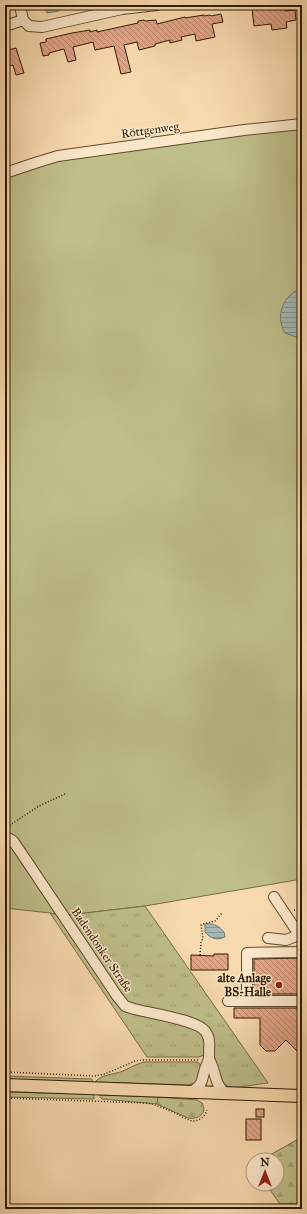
<svg xmlns="http://www.w3.org/2000/svg" width="307" height="1214" font-family="'IM FELL Great Primer',serif">
  <style>
    .grass { fill: #bfbf89; stroke: #766d45 }
    .forest { fill: url(#forest-firs); stroke: #766d45 }
    .park { fill: url(#park-tufts); stroke: #766d45 }
    .water { fill: url(#water-rules); stroke: #74796e }
    .building { fill: url(#building-back-hatch); stroke: #2e1b01 }
    .lines { fill: none; stroke-linecap: round; stroke-linejoin: round }
    .minor-casing { stroke: #614b2c; stroke-width: 12 }
    .major-casing { stroke: #2e1b01; stroke-width: 14 }
    .path { stroke: #2e1b01; stroke-width: 1.5; stroke-dasharray: 1 2; stroke-linecap: butt }
    .minor { stroke: #fbe7ca; stroke-width: 10 }
    .major { stroke: #f9daae; stroke-width: 12 }
    .poi-dot { fill: #8f2418; stroke: #fbe7ca; stroke-width: 1.5 }
    .labels { text-anchor: middle; dominant-baseline: central; stroke-width: 3; stroke-linejoin: round; paint-order: stroke }
    .street-label { font-size: 12px; fill: #2e1b01; stroke: #fbe7ca }
    .poi-label { font-size: 12px; font-weight: bold; fill: #2e1b01; stroke: #fbe7ca; text-anchor: end }
  </style>
  <defs>
    <pattern id="forest-firs" width="22" height="20" patternUnits="userSpaceOnUse"><rect width="22" height="20" fill="#bfbf89"/><path d="M5 1l3.5 6h-7zM16 11l3.5 6h-7z" fill="#a4a474"/></pattern>
    <pattern id="park-tufts" width="24" height="20" patternUnits="userSpaceOnUse"><rect width="24" height="20" fill="#bfbf89"/><path d="M3 7l-1-3M5 7V3M7 7l1-3M15 17l-1-3M17 17v-4M19 17l1-3" fill="none" stroke="#a4a474"/></pattern>
    <pattern id="water-rules" width="6" height="5" patternUnits="userSpaceOnUse"><rect width="6" height="5" fill="#a3b8b6"/><path d="M0 2.5h6" fill="none" stroke="#859592"/></pattern>
    <pattern id="building-back-hatch" width="6" height="6" patternUnits="userSpaceOnUse"><rect width="6" height="6" fill="#e4a488"/><path d="M-1 5l2 2M0 0l6 6M5-1l2 2" fill="none" stroke="#b9856d"/></pattern>
  </defs>
  <rect width="100%" height="100%" fill="#f9daae"/>
  <filter id="stains"><feTurbulence type="fractalNoise" baseFrequency=".005" numOctaves="4"/><feColorMatrix values="0 0 0 0 .2 0 0 0 0 .09 0 0 0 0 .02 0 0 0 .5 -.17"/></filter>
  <radialGradient id="worn" r=".72"><stop offset=".6" stop-color="#630" stop-opacity="0"/><stop offset="1" stop-color="#630" stop-opacity=".3"/></radialGradient>
  <g class="grass">
    <polygon points="302,127 302,879 145,906 68,915 61,916 50,913 5,908 5,175 59,158"/>
    <polygon points="5,1076 92,1079 93,1083 5,1079"/>
    <polygon points="5,1092 94,1094 94,1099 5,1097"/>
    <polygon points="99,1095 158,1097 157,1104 102,1099"/>
  </g>
  <g class="forest">
    <path d="M158,1097L197,1100L202,1103C208,1113 198,1120 188,1118L157,1104Z"/>
    <polygon points="302,1137 302,1204 280,1204 266,1184 277,1184 277,1160 261,1160"/>
  </g>
  <g class="park">
    <path d="M145,906L268,1083C256,1084 242,1088 231,1087C214,1085 214,1046 211,1034L127,1002L68,915Z"/>
    <polygon points="50,913 61,916 115,998 200,1031 206,1042 204,1055 199,1057 147,1057"/>
    <path d="M144,1062H197L199,1063L201,1067L199,1080L195,1083L188,1085L95,1082C102,1074 113,1075 123,1071C130,1068 136,1064 144,1062Z"/>
  </g>
  <g class="water">
    <polygon points="58,5 59,11 47,13 45,8"/>
    <path d="M302,287V335L296,337L285,333C274,315 284,295 302,287Z"/>
    <path d="M205,924C214,923 219,926 224,932L225,937C217,941 210,938 205,932Z"/>
  </g>
  <g class="building">
    <polygon points="284,6 285,11 295,10 296,20 286,22 287,28 272,30 271,24 254,26 252,9"/>
    <polygon points="221,14 223,22 212,24 215,37 196,41 195,34 181,37 182,40 170,43 170,40 155,44 155,46 139,50 137,42 124,45 131,72 121,74 114,46 95,50 93,42 73,47 76,60 68,62 64,49 49,53 49,55 43,56 40,43 46,42 46,39 72,33 90,30 90,32 97,30 97,32 138,23 138,21 144,20 145,21 156,20 157,24 185,17 185,18 204,15 204,16 210,15 211,16"/>
    <polygon points="16,48 24,73 16,75 13,65 5,67 5,51"/>
    <polygon points="214,954 228,954 228,970 191,970 191,955 214,956"/>
    <polygon points="302,958 302,994 254,994 254,959"/>
    <polygon points="234,1008 302,1008 302,1056 286,1040 275,1051 266,1051 260,1045 260,1018 234,1018"/>
    <rect x="256" y="1109" width="8" height="8"/>
    <rect x="246" y="1119" width="15" height="21"/>
  </g>
  <g class="lines">
    <g class="minor-casing">
      <g id="minor">
        <polyline points="20,5 23,20"/>
        <polyline points="5,26 23,20 29,26 42,27 122,9 157,5"/>
        <polyline points="5,173 38,162 58,156 244,130 302,124"/>
        <path d="M5,836L13,841L22,854L117,996L125,1006L134,1009C149,1013 197,1020 205,1031C209,1036 210,1042 209,1049C209,1054 210,1059 207,1064C200,1078 207,1082 191,1092"/>
        <polyline points="274,897 302,939"/>
        <polyline points="268,938 286,940 299,935"/>
        <polyline points="228,1001 302,1001"/>
        <polyline points="247,1001 247,953 302,952"/>
        <path d="M209,1059C216,1071 214,1084 225,1093"/>
      </g>
    </g>
    <g class="major-casing">
      <polyline id="major" points="5,1085 302,1096"/>
    </g>
    <g class="path">
      <polyline points="7,827 39,806 65,794"/>
      <polyline points="294,910 302,909"/>
      <polyline points="200,955 201,943 203,938 201,925 203,924 215,921 222,913"/>
      <polyline points="5,1072 94,1076 105,1074 135,1061 143,1060 199,1060"/>
      <path d="M5,1098L147,1103C157,1105 166,1109 175,1113C181,1116 187,1120 193,1121C200,1121 205,1116 207,1110"/>
    </g>
    <use href="#minor" class="minor"/>
    <use href="#major" class="major"/>
  </g>
  <circle class="poi-dot" cx="279" cy="985" r="4"/>
  <g class="labels">
    <g class="street-label">
      <text transform="translate(150 130) rotate(-8)">Röttgenweg</text>
      <text transform="translate(102 950) rotate(56)">Badendonker Straße</text>
    </g>
    <g class="poi-label">
      <text x="271" y="978">alte Anlage<tspan x="271" dy="14">BS-Halle</tspan></text>
    </g>
  </g>
  <rect width="307" height="1214" fill="none" stroke="#f9daae" stroke-width="20"/>
  <rect x="6" y="6" width="295" height="1202" fill="none" stroke="#2e1b01" stroke-width="2"/>
  <rect x="10" y="10" width="287" height="1194" fill="none" stroke="#2e1b01"/>
  <g transform="translate(265 1172)"><circle r="19" fill="#fbe7ca" stroke="#a9957a"/>
  <path d="M0-3L7 15L0 10L-7 15Z" fill="#8f2418"/>
  <text y="-6" font-size="11" font-weight="bold" text-anchor="middle" fill="#2e1b01">N</text>
  </g>
  <rect width="100%" height="100%" filter="url(#stains)"/>
  <rect width="100%" height="100%" fill="url(#worn)"/>
</svg>
